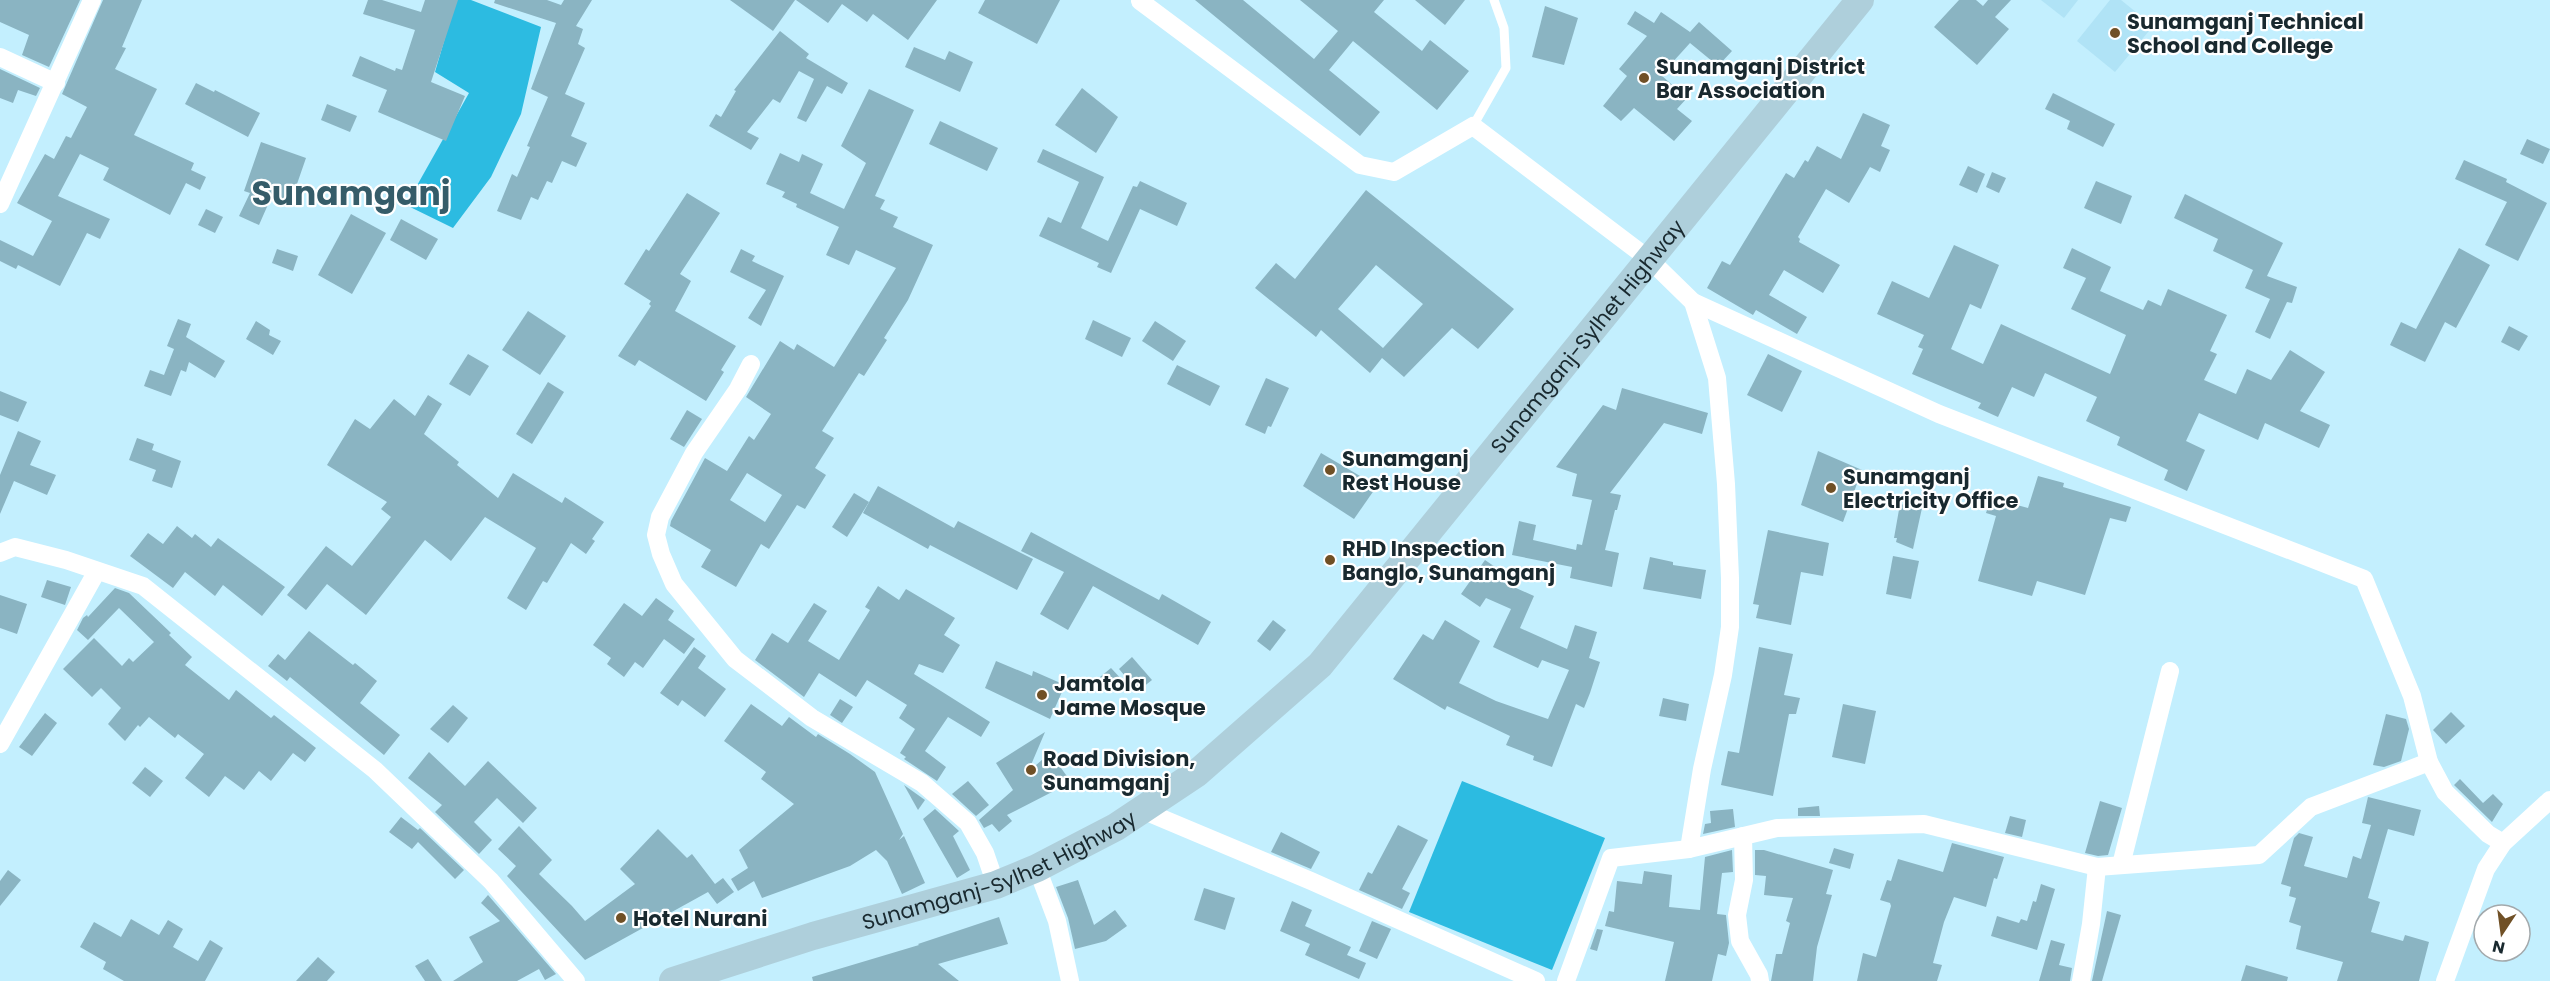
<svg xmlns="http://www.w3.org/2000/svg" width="2550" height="981" font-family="Poppins,sans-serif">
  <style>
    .built { fill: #b0e3f6 }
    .water { fill: #2cbbe1 }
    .building { fill: #8ab4c2; fill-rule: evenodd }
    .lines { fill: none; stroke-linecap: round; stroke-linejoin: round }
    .lane { stroke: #fff; stroke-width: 9 }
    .street { stroke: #fff; stroke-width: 18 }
    .primary { stroke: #aecfdb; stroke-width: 28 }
    .poi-dot { fill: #705026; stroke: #fff; stroke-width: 2 }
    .labels { text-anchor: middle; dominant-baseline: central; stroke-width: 4.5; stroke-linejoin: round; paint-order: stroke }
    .poi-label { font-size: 21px; font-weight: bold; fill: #19292f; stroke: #fff; text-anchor: start }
    .street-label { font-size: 21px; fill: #19292f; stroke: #fff }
    .town-label { font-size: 33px; font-weight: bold; fill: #355c69; stroke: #fff }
  </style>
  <rect width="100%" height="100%" fill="#c3effe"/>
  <g class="built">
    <polygon points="2041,0 2078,0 2064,18"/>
    <polygon points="2110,0 2121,0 2153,26 2115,72 2077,41"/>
  </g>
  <g class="water">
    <polygon points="456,0 471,0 541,27 521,114 491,177 453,228 406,205 469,93 435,72"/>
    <polygon points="1462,781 1605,838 1552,970 1409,912"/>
  </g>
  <g class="building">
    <polygon points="0,0 80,0 49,67 22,55 29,35 0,22"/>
    <polygon points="103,0 142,0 122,47 126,48 115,69 157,89 134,135 194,163 191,170 206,177 200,190 186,183 170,215 103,180 109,168 80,154 58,196 110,219 100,239 87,233 60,286 18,265 16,269 0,261 0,240 33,256 52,221 17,203 45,154 54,159 66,136 71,138 87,107 62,94"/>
    <polygon points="368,0 382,0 421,12 425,0 458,0 431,82 465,96 446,141 378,112 387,90 352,76 360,56 395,71 396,68 402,70 415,30 363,14"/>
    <polygon points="495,0 547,0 561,5 564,0 592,0 576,26 583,29 578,44 585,48 565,94 585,103 571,136 587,143 576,167 562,161 552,183 547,181 538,200 531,197 521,220 497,211 512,174 517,177 530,147 527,146 548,97 531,89 556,23 494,3"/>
    <polygon points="730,0 795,0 773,31"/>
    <polygon points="796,0 937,0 908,40 873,14 867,22 842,4 828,23"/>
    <polygon points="985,0 1060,0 1037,44 978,13"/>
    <polygon points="1195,0 1243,0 1314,59 1338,31 1300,0 1384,0 1374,12 1422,51 1430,40 1469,71 1437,110 1353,41 1329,70 1380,112 1360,136"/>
    <polygon points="1415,0 1465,0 1445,25"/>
    <polygon points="1959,0 1976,0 1983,6 1988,0 2011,0 1995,17 2009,29 1977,65 1934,27"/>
    <polygon points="1545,6 1578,18 1564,65 1532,57"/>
    <polygon points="1635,11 1654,23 1661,12 1690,32 1699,22 1732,51 1718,66 1690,43 1661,75 1687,98 1677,109 1692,121 1674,141 1634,108 1621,121 1603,106 1627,76 1619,69 1647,36 1627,24"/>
    <polygon points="780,31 809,54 806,58 848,83 842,94 827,86 806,122 797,118 814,79 799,71 780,103 773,99 747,132 759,138 751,150 709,126 716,114 721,117 736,91 734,90"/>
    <polygon points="914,47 945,60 949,51 973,62 960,92 905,67"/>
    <polygon points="0,69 40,88 36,96 18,90 13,103 0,98"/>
    <polygon points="196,83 214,92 215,90 260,113 248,137 185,104"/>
    <polygon points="1082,88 1118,117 1096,153 1055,125"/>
    <path d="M869,89L914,110L875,196L885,200L880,209L898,217L893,227L933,245L908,300L884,338L887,340L864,376L859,373L822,431L834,438L815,468L826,475L805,509L797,505L769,549L761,544L736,587L701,567L711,550L670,526L671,521L705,458L727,471L749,436L754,440L771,414L746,397L780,341L794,350L797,344L834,367L896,268L856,250L849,265L826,255L839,227L796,207L797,204L782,197L785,192L766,184L780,153L799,162L802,154L823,164L810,193L844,209L866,163L841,146ZM747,473L782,495L765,522L730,500Z"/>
    <polygon points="2053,93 2115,124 2103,147 2067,129 2070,121 2045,109"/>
    <polygon points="327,104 357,116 350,132 321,120"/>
    <polygon points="1863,113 1890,125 1881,146 1890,150 1880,172 1870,167 1849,203 1826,189 1798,237 1800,239 1799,242 1840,265 1823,293 1784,270 1769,295 1807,317 1797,334 1756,310 1753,315 1707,288 1722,261 1730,265 1786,173 1794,178 1805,160 1808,162 1817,146 1841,159"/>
    <polygon points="940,121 998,148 987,171 929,144"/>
    <polygon points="2527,139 2550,149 2543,164 2520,154"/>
    <polygon points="261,142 306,158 289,207 270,200 259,225 239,216 250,193 244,191"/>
    <polygon points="1043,149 1104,177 1081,228 1108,241 1133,186 1137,187 1140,181 1187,203 1177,226 1140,209 1111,273 1097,267 1099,263 1039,236 1048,217 1061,223 1079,182 1037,162"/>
    <polygon points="2464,160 2507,179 2506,182 2547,203 2518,261 2485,245 2507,202 2455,179"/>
    <polygon points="1968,166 1985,174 1977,193 1959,185"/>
    <polygon points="1992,172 2006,178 1999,193 1986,187"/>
    <polygon points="2096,181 2132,196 2121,224 2084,208"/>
    <path d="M1366,190L1514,309L1478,349L1452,328L1404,377L1382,358L1370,373L1321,330L1316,337L1255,288L1276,263L1295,279ZM1376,265L1423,304L1383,348L1338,309Z"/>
    <polygon points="687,193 720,213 680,274 691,281 675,311 736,346 721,370 724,372 706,401 639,360 635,366 618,356 651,306 649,304 651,301 624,284 646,249 649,251"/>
    <polygon points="2185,194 2283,243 2267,276 2297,287 2292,303 2287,302 2270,339 2255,332 2270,299 2245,288 2253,270 2213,251 2218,239 2174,218"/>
    <polygon points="206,209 223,217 215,233 198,225"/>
    <polygon points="351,214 386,233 352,294 318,275"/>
    <polygon points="401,219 438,239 426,260 390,240"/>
    <polygon points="1954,245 1999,265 1981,309 1970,304 1951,349 1983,364 2001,324 2110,374 2126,335 2071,309 2086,278 2063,268 2072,248 2111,267 2100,291 2143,310 2148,300 2161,306 2168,289 2227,315 2210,351 2217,354 2204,380 2236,394 2247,369 2271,380 2290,350 2325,372 2300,411 2330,425 2319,448 2265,423 2258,440 2199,413 2186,441 2205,450 2187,491 2164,480 2168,470 2117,445 2120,437 2086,421 2097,397 2045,373 2034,397 2012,387 1998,417 1978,408 1981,403 1912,374 1923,349 1918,347 1924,335 1877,314 1892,281 1929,298"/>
    <polygon points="2459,248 2490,265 2456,328 2445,322 2425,362 2390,345 2401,322 2416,329"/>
    <polygon points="277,249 298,256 293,271 272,263"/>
    <polygon points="741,249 755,256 752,261 784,276 761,326 748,318 766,290 730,272"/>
    <polygon points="528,311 566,336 540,375 502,350"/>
    <polygon points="178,319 191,324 186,337 225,361 215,378 189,362 186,372 181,370 171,396 144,386 150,370 164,375 174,349 167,346"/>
    <polygon points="1093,320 1131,338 1122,357 1085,339"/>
    <polygon points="256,321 270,330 269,335 281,341 273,355 246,339"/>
    <polygon points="1155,321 1186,341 1173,361 1142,341"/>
    <polygon points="2509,326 2528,336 2519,351 2501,342"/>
    <polygon points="468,354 489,366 470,396 449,384"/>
    <polygon points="1768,354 1802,371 1782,412 1747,395"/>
    <polygon points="1177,365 1220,386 1210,406 1167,384"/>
    <polygon points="1266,378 1289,388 1271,427 1268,426 1265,434 1245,425"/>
    <polygon points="548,382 564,392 532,444 516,434"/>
    <polygon points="1622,388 1708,413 1702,434 1664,423 1610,493 1621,495 1617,510 1615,510 1605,550 1619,553 1612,587 1570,578 1572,567 1512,555 1519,521 1536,525 1533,540 1576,550 1577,544 1582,545 1592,500 1572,496 1577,474 1556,467 1603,405 1616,410"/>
    <polygon points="0,391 27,402 18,422 0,415"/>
    <polygon points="428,395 442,404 424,434 459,462 457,465 498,498 513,473 562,503 565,497 604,522 592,539 595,541 586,554 571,543 547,583 543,581 526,610 507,598 536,548 485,517 451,561 425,540 366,615 327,584 306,610 287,595 326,546 352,566 391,517 381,509 387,502 327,465 355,419 370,429 394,399 415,416"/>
    <polygon points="687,410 702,419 684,447 670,439"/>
    <polygon points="18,431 41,441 30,465 56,475 47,495 14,481 0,514 0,475"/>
    <polygon points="137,438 154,444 152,450 181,461 172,488 152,481 156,470 129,460"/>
    <polygon points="1818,451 1862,470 1843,522 1801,505"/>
    <polygon points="1321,453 1377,486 1354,519 1303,486"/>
    <polygon points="2038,476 2064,483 2063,487 2131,507 2126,522 2110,518 2085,595 2037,581 2032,596 1978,581 1996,516 1986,513 1991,498 2028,508"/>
    <polygon points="878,486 954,528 958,521 1033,559 1017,590 930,545 928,549 863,513"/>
    <polygon points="854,493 869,502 847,537 832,527"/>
    <polygon points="1900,504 1922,508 1913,549 1896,542 1897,538 1894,538"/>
    <polygon points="177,526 192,538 195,534 211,547 218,538 285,587 262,616 223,585 215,596 185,572 173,588 130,556 148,533 163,544"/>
    <polygon points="1768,530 1829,543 1823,576 1801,572 1791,625 1756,618 1759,605 1753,604"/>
    <polygon points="1031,532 1159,600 1162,594 1211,622 1198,645 1093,586 1068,630 1040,614 1064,572 1021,551"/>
    <polygon points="1893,556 1919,561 1911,599 1886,594"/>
    <polygon points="1650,557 1673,562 1673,565 1706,570 1701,599 1643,589"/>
    <polygon points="1485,560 1504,573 1498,580 1534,596 1520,628 1567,649 1575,625 1597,632 1589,658 1600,662 1590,693 1584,708 1576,704 1552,767 1533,760 1534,756 1506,745 1510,736 1447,706 1445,710 1393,679 1423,634 1433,640 1445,620 1480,641 1459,683 1496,701 1548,719 1569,670 1542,660 1538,668 1493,647 1511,609 1486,598 1480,607 1461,594"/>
    <polygon points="47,580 71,587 65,605 41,597"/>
    <polygon points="878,586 899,600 906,589 955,618 944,635 960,645 943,673 919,664 914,674 990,722 981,737 948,717 925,751 946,767 937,781 904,759 906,757 900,753 915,729 899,718 907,705 867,680 856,697 819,673 804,697 755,660 772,633 788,643 814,603 827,611 808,641 839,660 870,610 865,607"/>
    <polygon points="115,588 129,593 171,633 169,635 192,657 185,665 229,700 236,690 271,718 274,715 316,748 305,762 293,753 271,781 259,771 244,790 225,776 209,797 185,778 204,754 178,734 175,738 149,717 140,727 138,725 125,741 108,724 121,708 101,688 92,697 63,669 94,638 122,666 129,658 133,662 154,642 119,608 88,640 77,630 83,618 87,615 88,617"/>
    <polygon points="0,595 27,604 17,634 0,628"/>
    <polygon points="656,598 674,611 668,620 695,639 684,654 664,639 643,668 635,662 624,677 607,664 611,658 593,645 624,603 642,616"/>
    <polygon points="1273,620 1286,630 1270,651 1257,641"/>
    <polygon points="309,631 353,665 355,663 377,681 360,703 400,735 384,755 290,677 287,681 268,666 278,654 285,660"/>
    <polygon points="694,647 706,656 698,668 726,689 705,717 682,700 678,706 660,693"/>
    <polygon points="1759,647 1793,654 1784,695 1800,698 1796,714 1789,714 1773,796 1721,785 1728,751 1739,753"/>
    <polygon points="1132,657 1152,680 1138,691 1119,669"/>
    <polygon points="996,661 1032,676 1033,671 1065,685 1050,719 985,688"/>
    <polygon points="1111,668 1124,682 1113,691 1100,677"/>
    <polygon points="1663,698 1689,704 1686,721 1659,716"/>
    <polygon points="840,699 853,707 842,723 830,715"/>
    <polygon points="751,704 782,726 789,717 816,737 818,734 850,754 875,772 903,834 899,840 904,836 925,883 902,894 887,861 876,850 850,866 762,898 754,881 738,891 731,879 748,868 739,850 794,804 761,779 766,772 724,741"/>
    <polygon points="1843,704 1876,711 1865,764 1832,757"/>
    <polygon points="453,705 468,718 448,743 430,729"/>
    <polygon points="2451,712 2465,726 2446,744 2433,730"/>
    <polygon points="45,713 57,723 32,756 19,747"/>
    <polygon points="2386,714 2406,719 2409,729 2401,761 2384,767 2373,765"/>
    <polygon points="1045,732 1028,772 1050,753 1069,779 1055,778 1052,792 1007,815 1012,821 999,832 992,824 984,828 979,820 1013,790 996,763"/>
    <polygon points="429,752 465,786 488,761 537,808 523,823 497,798 474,822 492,840 479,854 435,812 442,805 408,778"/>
    <polygon points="145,767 163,781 150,797 132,783"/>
    <polygon points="2460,779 2483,803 2493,794 2503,804 2492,822 2454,785"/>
    <polygon points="968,781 989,805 976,816 952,794"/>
    <polygon points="904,785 925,800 918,810"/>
    <polygon points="2368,797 2421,810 2414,836 2388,829 2368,898 2380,902 2371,932 2403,941 2405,935 2429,942 2419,981 2337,981 2343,962 2296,949 2301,926 2289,922 2296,898 2289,896 2291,887 2281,884 2294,838 2299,833 2313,837 2304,866 2347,878 2353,856 2361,859 2371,825 2362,823"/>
    <polygon points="2100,801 2122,808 2108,855 2098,856 2085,853"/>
    <polygon points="1819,806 1820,816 1798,816 1798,808"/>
    <polygon points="935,809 959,831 953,836 970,870 957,878 923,819"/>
    <polygon points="1733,809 1735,827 1703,834 1705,824 1711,823 1710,811"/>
    <polygon points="2010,816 2026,820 2022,837 2005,833"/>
    <polygon points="401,817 418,830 420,828 464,870 455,879 418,842 412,849 389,832"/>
    <polygon points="1398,825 1428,840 1402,889 1410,893 1402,909 1359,890 1368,872 1372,874"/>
    <polygon points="519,826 552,860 539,874 572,906 585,921 635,884 620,869 658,829 687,858 692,854 715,884 723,878 734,892 717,904 708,892 585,960 507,876 516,866 498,849"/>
    <polygon points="1281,832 1320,852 1311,869 1271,852"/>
    <polygon points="1952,843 2004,857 1997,879 1994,878 1986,907 1954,897 1944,922 1933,963 1942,965 1937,981 1857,981 1863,953 1876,957 1891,906 1890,903 1880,900 1887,880 1891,881 1898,859 1943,872"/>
    <polygon points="1834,848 1854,854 1850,869 1829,863"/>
    <polygon points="1732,850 1733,872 1722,873 1717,914 1726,915 1729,943 1726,956 1718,954 1712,981 1665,981 1674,942 1605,926 1609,911 1614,912 1617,881 1642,884 1644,871 1672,875 1669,907 1700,910 1705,857"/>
    <polygon points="1755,850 1764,850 1833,870 1826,894 1832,895 1817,947 1813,981 1771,981 1776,954 1782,954 1790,923 1786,921 1793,898 1764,895 1766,876 1755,875"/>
    <polygon points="8,870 21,880 0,906 0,881"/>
    <polygon points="1078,880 1094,925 1115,910 1127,926 1106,941 1075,949 1068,918 1056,887"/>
    <polygon points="2041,884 2055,889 2037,950 1991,936 1997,916 2019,923 2021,919 2027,921 2033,901 2036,902"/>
    <polygon points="1204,888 1235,898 1225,930 1194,920"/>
    <polygon points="488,895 556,974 545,980 539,969 517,981 453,981 483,962 469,937 500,921 481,903"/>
    <polygon points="1292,901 1312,910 1305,926 1351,947 1347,955 1366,963 1359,979 1305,955 1310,944 1280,931"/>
    <polygon points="2107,911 2121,915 2102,981 2092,981"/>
    <polygon points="999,917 1008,944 938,964 959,981 813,981 812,977 919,945 918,944"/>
    <polygon points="131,919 159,935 168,920 183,929 173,947 198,961 210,940 223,948 205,981 124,981 103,969 106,962 80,947 94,922 121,937"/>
    <polygon points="1372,921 1391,929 1377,959 1359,951"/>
    <polygon points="1597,929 1603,930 1597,951 1590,949"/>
    <polygon points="2051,940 2065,944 2059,965 2072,968 2070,981 2039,981"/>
    <polygon points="318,957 335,972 327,981 296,981"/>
    <polygon points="428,959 442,981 425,981 415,966"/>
    <polygon points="2246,965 2288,977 2287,981 2241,981"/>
  </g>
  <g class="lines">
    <polyline class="lane" points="1473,126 1506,68 1504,28 1494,0"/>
    <g class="street">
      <polyline points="1140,1 1360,165 1394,172 1473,126 1650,260 1693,302 1717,378 1726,484 1730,578 1730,627 1723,675 1702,769 1689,849"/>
      <polyline points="0,57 56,83"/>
      <polyline points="0,204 92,0"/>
      <polyline points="1693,302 1939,414 2364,579 2412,696 2429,762 2445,792 2488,834 2503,843"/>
      <polyline points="751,364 738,389 694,453 660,517 656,535 661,554 674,584 735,659 812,718 922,783 968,823 985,853 996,885"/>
      <polyline points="0,553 15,547 66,560 143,586 375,770 491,881 576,981"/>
      <polyline points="0,744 97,571"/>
      <polyline points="1142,810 1311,881 1536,981"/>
      <polyline points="1743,836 1744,880 1737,915 1740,941 1759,975 1760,981"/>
      <polyline points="2121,865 2170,671"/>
      <polyline points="1037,868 1057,921 1070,981"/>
      <polyline points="1566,981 1611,858 1689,849 1777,828 1924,824 2097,867 2259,855 2311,807 2429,762"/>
      <polyline points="2081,981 2091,924 2097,867"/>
      <polyline points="2445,981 2486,869 2503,843 2550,800"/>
    </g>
    <path class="primary" id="s1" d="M673,981L813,936L996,885L1037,868L1116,827L1197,773L1320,665L1860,0"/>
  </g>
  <g class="poi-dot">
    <circle cx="2115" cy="33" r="6"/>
    <circle cx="1644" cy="78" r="6"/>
    <circle cx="1330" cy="470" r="6"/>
    <circle cx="1831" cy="488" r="6"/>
    <circle cx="1330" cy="560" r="6"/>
    <circle cx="1042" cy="695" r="6"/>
    <circle cx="1031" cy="770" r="6"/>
    <circle cx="621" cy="918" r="6"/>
  </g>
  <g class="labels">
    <g class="poi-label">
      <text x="2127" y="21">Sunamganj Technical<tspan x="2127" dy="24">School and College</tspan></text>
      <text x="1656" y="66">Sunamganj District<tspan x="1656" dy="24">Bar Association</tspan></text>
      <text x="1342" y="458">Sunamganj<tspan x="1342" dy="24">Rest House</tspan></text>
      <text x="1843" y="476">Sunamganj<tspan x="1843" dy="24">Electricity Office</tspan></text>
      <text x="1342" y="548">RHD Inspection<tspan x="1342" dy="24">Banglo, Sunamganj</tspan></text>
      <text x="1054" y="683">Jamtola<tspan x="1054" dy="24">Jame Mosque</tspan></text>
      <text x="1043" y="758">Road Division,<tspan x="1043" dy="24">Sunamganj</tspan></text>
      <text x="633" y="918">Hotel Nurani</text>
    </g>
    <g class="street-label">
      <text stroke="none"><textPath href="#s1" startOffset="1155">Sunamganj-Sylhet Highway</textPath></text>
      <text stroke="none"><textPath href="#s1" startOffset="345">Sunamganj-Sylhet Highway</textPath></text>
    </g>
    <g class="town-label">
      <text x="351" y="193">Sunamganj</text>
    </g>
  </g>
  <g transform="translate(2502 933) rotate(193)"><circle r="28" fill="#ffffff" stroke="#a3a9ac" stroke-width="1.5"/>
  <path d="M0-4.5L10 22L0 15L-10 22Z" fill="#705026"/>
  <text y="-9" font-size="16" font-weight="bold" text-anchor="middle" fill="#19292f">N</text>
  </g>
</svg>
